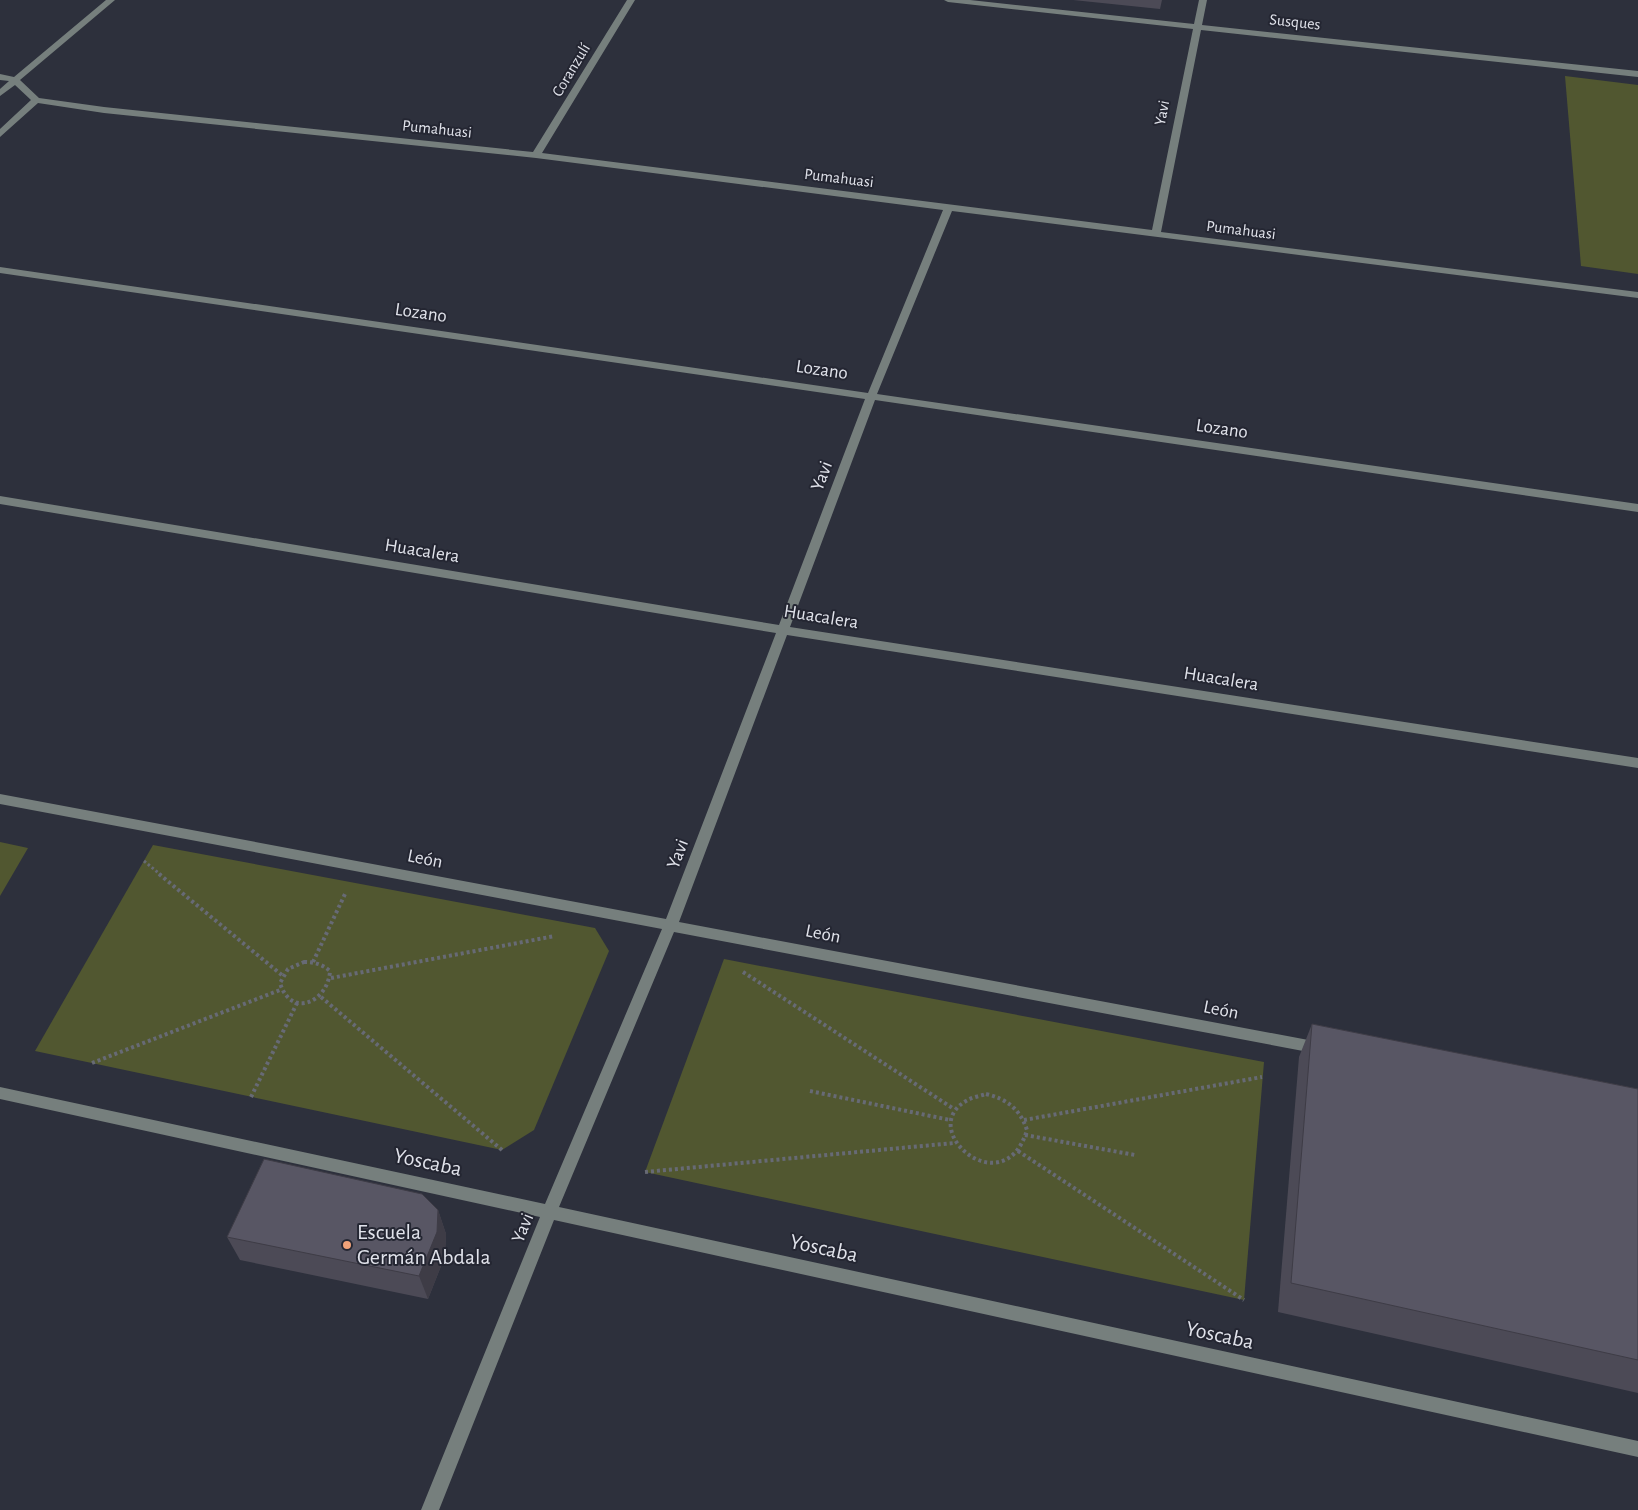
<svg xmlns="http://www.w3.org/2000/svg" width="1638" height="1510" font-family="'Alegreya Sans',sans-serif">
  <style>
    .green { fill: #515730 }
    .lines { fill: none; stroke-linecap: round; stroke-linejoin: round }
    .path-far1 { stroke: #676a75; stroke-width: 3; stroke-dasharray: 2.5 2.5; stroke-linecap: butt }
    .path { stroke: #676a75; stroke-width: 4; stroke-dasharray: 3 3; stroke-linecap: butt }
    .minor { fill: #767f7d; fill-rule: evenodd }
    .wall { fill: #4c4a56 }
    .shaded-wall { fill: #3e3c46 }
    .building { fill: #585664; stroke: #3e3c46 }
    .poi-dot { fill: #f0a279; stroke: #242632; stroke-width: 2 }
    .labels { text-anchor: middle; dominant-baseline: central; stroke-width: 4; stroke-linejoin: round; paint-order: stroke }
    .far-street-label { font-size: 16px; fill: #e1e3eb; stroke: #242632 }
    .street-label { font-size: 19px; fill: #e1e3eb; stroke: #242632 }
    .near-street-label { font-size: 22px; fill: #e1e3eb; stroke: #242632 }
    .near-poi-label { font-size: 22px; fill: #e1e3eb; stroke: #242632; text-anchor: start }
  </style>
  <rect width="100%" height="100%" fill="#2d303c"/>
  <g class="green">
    <polygon points="1565,76 1638,85 1638,274 1581,266"/>
    <polygon points="0,842 28,848 0,896"/>
    <polygon points="153,845 595,928 609,951 534,1130 502,1150 35,1051"/>
    <polygon points="724,959 1264,1062 1244,1300 645,1172"/>
  </g>
  <g class="lines">
    <polyline class="path-far1" points="144,861 161,875"/>
    <g class="path">
      <polyline points="159,874 283,976"/>
      <path d="M304,962C314,962 322,964 330,971C328,1002 291,1019 280,983L288,969Z"/>
      <polyline points="313,962 345,894"/>
      <polyline points="743,972 954,1109"/>
      <polyline points="331,978 555,936"/>
      <polyline points="321,997 502,1150"/>
      <polyline points="92,1063 280,990"/>
      <polyline points="810,1091 950,1120"/>
      <path d="M986,1094C1007,1099 1020,1109 1027,1130C1004,1207 913,1128 968,1100C973,1097 980,1096 986,1094Z"/>
      <polyline points="251,1097 297,1003"/>
      <polyline points="1024,1120 1262,1077"/>
      <polyline points="1025,1135 1135,1155"/>
      <polyline points="1018,1151 1244,1300"/>
      <polyline points="645,1172 954,1143"/>
    </g>
    <polygon class="minor" points="106,0 115,0 20,80 39,98 104,107 533,152 627,0 635,0 542,153 1152,230 1193,29 948,2 944,0 970,0 1194,24 1199,0 1207,0 1202,25 1638,71 1638,77 1201,30 1161,232 1638,292 1638,298 952,211 877,394 1638,504 1638,512 875,400 790,627 1638,758 1638,768 787,635 679,922 1319,1042 1324,1044 1326,1048 1324,1052 1319,1054 674,932 559,1207 1638,1441 1638,1457 554,1220 439,1510 421,1510 540,1217 0,1099 0,1087 545,1204 662,929 0,804 0,794 666,919 776,633 0,504 0,496 779,625 865,399 0,273 0,267 868,393 943,210 536,158 104,113 38,103 0,137 0,129 31,100 15,85 0,96 0,89 9,81 0,80 0,74 14,77"/>
  </g>
  <g class="wall">
    <polygon points="1073,0 1162,0 1160,9"/>
    <polygon points="1312,1024 1638,1089 1638,1393 1278,1312 1299,1057"/>
    <polygon points="438,1210 446,1234 445,1256 428,1299 240,1260 227,1237"/>
  </g>
  <polygon class="shaded-wall" points="438,1210 446,1234 445,1256 428,1299 419,1276"/>
  <g class="building">
    <polygon points="1312,1024 1638,1089 1638,1360 1291,1283"/>
    <polygon points="264,1159 422,1194 438,1210 437,1232 419,1276 227,1237"/>
  </g>
  <circle class="poi-dot" cx="347" cy="1245" r="5"/>
  <g class="labels">
    <g class="far-street-label">
      <text transform="translate(1295 22) rotate(6)">Susques</text>
      <text transform="translate(571 70) rotate(-59)">Coranzulí</text>
      <text transform="translate(1162 113) rotate(-79)">Yavi</text>
      <text transform="translate(437 129) rotate(6)">Pumahuasi</text>
      <text transform="translate(839 178) rotate(7)">Pumahuasi</text>
      <text transform="translate(1241 230) rotate(7)">Pumahuasi</text>
    </g>
    <g class="street-label">
      <text transform="translate(421 313) rotate(8)">Lozano</text>
      <text transform="translate(822 370) rotate(8)">Lozano</text>
      <text transform="translate(1222 429) rotate(8)">Lozano</text>
      <text transform="translate(822 476) rotate(-69)">Yavi</text>
      <text transform="translate(422 551) rotate(9)">Huacalera</text>
      <text transform="translate(821 617) rotate(9)">Huacalera</text>
      <text transform="translate(1221 679) rotate(9)">Huacalera</text>
      <text transform="translate(678 854) rotate(-69)">Yavi</text>
      <text transform="translate(425 859) rotate(11)">León</text>
      <text transform="translate(823 934) rotate(11)">León</text>
      <text transform="translate(1221 1010) rotate(11)">León</text>
      <text transform="translate(523 1228) rotate(-68)">Yavi</text>
    </g>
    <g class="near-street-label">
      <text transform="translate(428 1162) rotate(12)">Yoscaba</text>
      <text transform="translate(824 1248) rotate(12)">Yoscaba</text>
      <text transform="translate(1220 1335) rotate(12)">Yoscaba</text>
    </g>
    <g class="near-poi-label">
      <text x="357" y="1232">Escuela<tspan x="357" dy="25">Germán Abdala</tspan></text>
    </g>
  </g>
</svg>
